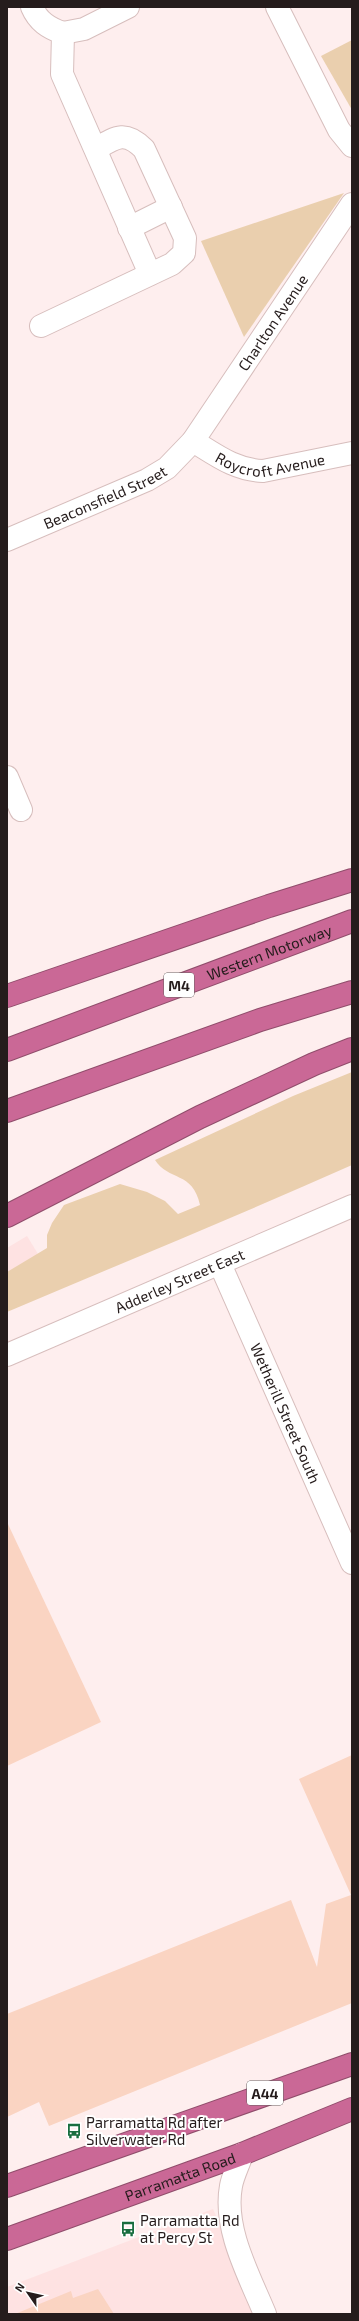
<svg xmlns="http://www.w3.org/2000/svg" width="359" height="2321" font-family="'Exo 2',sans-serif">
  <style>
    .built { fill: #fee2e2 }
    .green { fill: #eacfae }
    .building { fill: #fad4c2 }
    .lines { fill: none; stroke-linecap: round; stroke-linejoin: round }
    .minor-casing { stroke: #d7bebd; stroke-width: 24 }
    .highway-casing { stroke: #904d6b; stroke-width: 24 }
    .minor { stroke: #fff; stroke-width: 22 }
    .highway { stroke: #ca6896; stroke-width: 22 }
    .labels { text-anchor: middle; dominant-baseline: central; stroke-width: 4; stroke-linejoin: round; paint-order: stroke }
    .shield { fill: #fff; stroke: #666060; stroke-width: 1 }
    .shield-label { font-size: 14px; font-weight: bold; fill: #251c1c }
    .street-label { font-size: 15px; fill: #251c1c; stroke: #fff }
    .poi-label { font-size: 15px; fill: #251c1c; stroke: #fff; text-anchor: start }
  </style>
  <rect width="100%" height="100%" fill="#feeeee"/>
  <g class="built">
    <polygon points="27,1236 38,1254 8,1272 7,1248"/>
    <polygon points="213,2209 262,2314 7,2314 7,2287"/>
  </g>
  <g class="green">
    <polygon points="352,40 352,110 321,56"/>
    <polygon points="344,193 244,337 201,241"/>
    <path d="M352,1072V1165C238,1216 122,1263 7,1312V1272L47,1248V1235L52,1223L64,1205L120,1184L147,1192L165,1201L178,1214L200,1205C193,1171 168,1181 155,1160L293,1096Z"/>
  </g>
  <g class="building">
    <polygon points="7,1522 101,1722 7,1766"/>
    <polygon points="352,1755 352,2003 49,2126 39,2102 7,2117 7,2014 291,1900 317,1967 326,1904 351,1895 299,1779"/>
    <polygon points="98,2289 114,2314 15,2314 71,2291 73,2298"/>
  </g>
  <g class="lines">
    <g class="minor-casing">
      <g id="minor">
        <path d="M32,7C38,21 48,28 63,33L62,74L150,274"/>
        <polyline points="277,7 339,130 352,146"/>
        <polyline points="63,33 84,29 128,7"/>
        <polyline points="129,228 171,207"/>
        <path d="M41,326L172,264L184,253L185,238L144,149C125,130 116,137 96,149"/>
        <path id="s1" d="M193,441C216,455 235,470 263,471L352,453"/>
        <path id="s2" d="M7,540L147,480L167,468L193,441L352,204"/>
        <polyline points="7,777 21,810"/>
        <path id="s3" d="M220,1264L352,1563"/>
        <path id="s4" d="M7,1355L352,1206"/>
        <path d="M242,2154C239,2164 233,2175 231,2186C223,2229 249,2275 265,2314"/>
      </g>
    </g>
    <g class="highway-casing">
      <g id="highway">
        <polyline points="7,996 269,906 352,880"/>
        <path id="s5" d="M7,1050L352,921"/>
        <polyline points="7,1111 260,1020 352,992"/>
        <polyline points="7,1216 200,1117 314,1064 352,1049"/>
        <polyline points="7,2186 352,2064"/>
        <path id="s6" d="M7,2239L242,2154L352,2109"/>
      </g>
    </g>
    <use href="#minor" class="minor"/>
    <use href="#highway" class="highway"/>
  </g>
  <defs>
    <g id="bus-bare" transform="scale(1.2)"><path d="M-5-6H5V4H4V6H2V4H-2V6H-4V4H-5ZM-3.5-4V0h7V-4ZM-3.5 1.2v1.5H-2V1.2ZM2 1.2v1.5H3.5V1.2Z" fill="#186e40" stroke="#fff" stroke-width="2.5" paint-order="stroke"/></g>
  </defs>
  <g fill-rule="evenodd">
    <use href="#bus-bare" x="74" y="2131"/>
    <use href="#bus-bare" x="128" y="2229"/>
  </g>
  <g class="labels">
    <g class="shield">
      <rect x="164" y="973" width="30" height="24" rx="3"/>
      <rect x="247" y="2081" width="36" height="24" rx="3"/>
    </g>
    <g class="shield-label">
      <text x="179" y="985">M4</text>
      <text x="265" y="2093">A44</text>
    </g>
    <g class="street-label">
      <text stroke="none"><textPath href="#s2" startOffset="356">Charlton Avenue</textPath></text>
      <text stroke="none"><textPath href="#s1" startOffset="84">Roycroft Avenue</textPath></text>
      <text stroke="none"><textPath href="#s2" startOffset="107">Beaconsfield Street</textPath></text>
      <text stroke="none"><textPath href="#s5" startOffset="280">Western Motorway</textPath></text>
      <text stroke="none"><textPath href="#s4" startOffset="188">Adderley Street East</textPath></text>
      <text stroke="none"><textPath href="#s3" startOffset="163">Wetherill Street South</textPath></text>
      <text stroke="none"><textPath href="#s6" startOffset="184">Parramatta Road</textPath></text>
    </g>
    <g class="poi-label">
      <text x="86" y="2122">Parramatta Rd after<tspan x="86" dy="17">Silverwater Rd</tspan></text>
      <text x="140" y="2220">Parramatta Rd<tspan x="140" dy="17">at Percy St</tspan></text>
    </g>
  </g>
  <rect width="359" height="2321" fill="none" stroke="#251c1c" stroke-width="16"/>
  <g transform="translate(28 2293) rotate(304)" stroke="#ffffff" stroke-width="3" paint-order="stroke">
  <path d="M0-3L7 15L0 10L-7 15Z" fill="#251c1c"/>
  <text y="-6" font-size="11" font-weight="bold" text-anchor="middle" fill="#251c1c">N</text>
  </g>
</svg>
